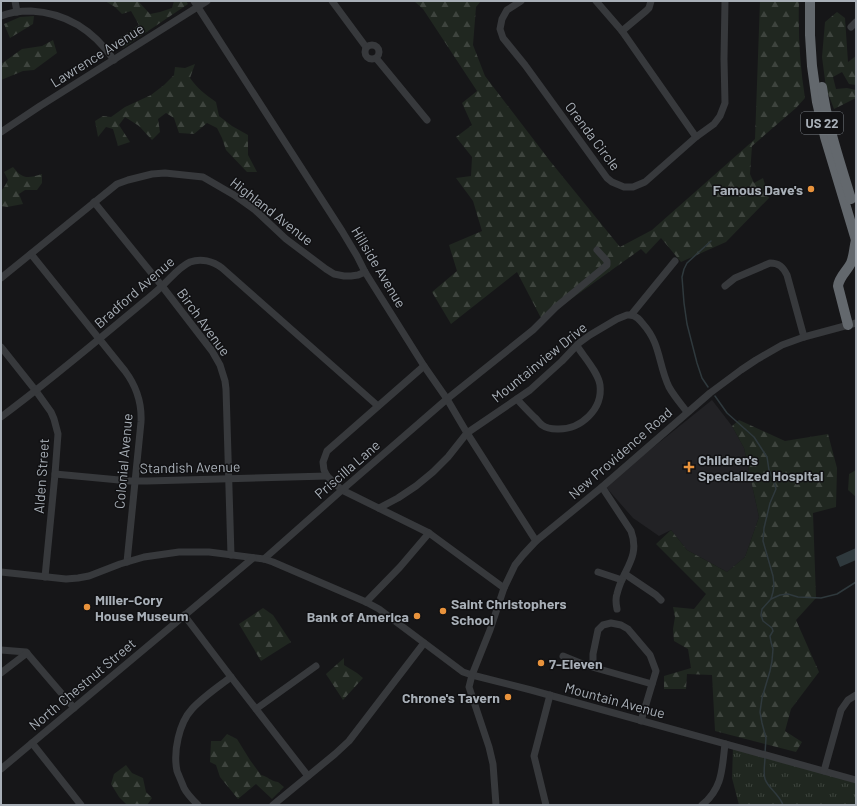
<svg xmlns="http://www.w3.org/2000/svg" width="857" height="806" font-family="Barlow,sans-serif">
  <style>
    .built { fill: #222225 }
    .grass { fill: #202720 }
    .forest { fill: url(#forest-firs) }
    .park { fill: url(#park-tufts) }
    .water { fill: #2f393d }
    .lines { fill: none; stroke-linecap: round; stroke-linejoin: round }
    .stream { stroke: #2f393d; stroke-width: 1.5 }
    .minor { stroke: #37393c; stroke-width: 7 }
    .highway { stroke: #63686d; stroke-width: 10 }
    .poi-dot { fill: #e9933c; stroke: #111113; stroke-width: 1.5 }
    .labels { text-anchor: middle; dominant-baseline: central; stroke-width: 3; stroke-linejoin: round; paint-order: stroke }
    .shield { fill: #111113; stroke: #7b8086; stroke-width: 1 }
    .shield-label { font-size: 13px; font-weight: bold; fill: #a8afb7 }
    .street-label { font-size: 14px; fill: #a8afb7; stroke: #111113 }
    .poi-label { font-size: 14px; font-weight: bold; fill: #a8afb7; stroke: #111113; text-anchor: start }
  </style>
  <defs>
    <pattern id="forest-firs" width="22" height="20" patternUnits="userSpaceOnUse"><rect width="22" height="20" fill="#202720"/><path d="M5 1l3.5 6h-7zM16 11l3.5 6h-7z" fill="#3e443e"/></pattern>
    <pattern id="park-tufts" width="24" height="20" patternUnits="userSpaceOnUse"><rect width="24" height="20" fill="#202720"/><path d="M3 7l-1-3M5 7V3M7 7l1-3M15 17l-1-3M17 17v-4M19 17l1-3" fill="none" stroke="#3e443e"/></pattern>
  </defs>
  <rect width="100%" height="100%" fill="#161618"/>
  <polygon class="built" points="712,400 732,426 744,448 759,517 745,557 727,572 687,550 671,530 659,536 633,518 605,486"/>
  <polygon class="grass" points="856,470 856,497 848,490 849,474"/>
  <g class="forest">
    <polygon points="105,1 138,1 150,14 160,12 172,8 174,1 186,1 188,4 123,48 116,40 139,25 131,11 122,14 115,7"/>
    <path d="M414,1H481L476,7L473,45L485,76L550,161L620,247L652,230L755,139L760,1H799C798,34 800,66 805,98L796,108L752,146L750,174L754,183L763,178L769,198L726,242L681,262L661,238L646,254L641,249L542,320L517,272L451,324L432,292L457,271L449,245L482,231L473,201L456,178L471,176L472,157L456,137L472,125L462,103L477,91L423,9Z"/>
    <polygon points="837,12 845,18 848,62 856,56 856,85 849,84 842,72 833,77 836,89 847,88 856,90 856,98 834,109 826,88 822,57 825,22"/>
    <polygon points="34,16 33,24 10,38 4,24 20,17"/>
    <polygon points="53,40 57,53 34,70 23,71 1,80 1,64 22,49 42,46"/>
    <path d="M195,64L190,78C197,88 206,95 216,102L219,116L232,126L248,135V155L257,172H247L226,150L222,138L217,128L207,123L194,134L179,133L174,118L166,113L158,119L160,132L152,140L139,126L125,117L119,125L130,142L118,146L113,129L106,127L98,137L95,121L103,116L111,117L125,107L151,95L164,85L174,75L175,67L185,68Z"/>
    <path d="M13,167C23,180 28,178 42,174V183L37,190H25L19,194L23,204L7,207L1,206V190L3,189L8,180L4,172Z"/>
    <polygon points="739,420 785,441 828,434 837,468 836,507 813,513 816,598 796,620 819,672 791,709 785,731 802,742 796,752 715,731 712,675 687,674 686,689 664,689 664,676 691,668 688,649 674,641 673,629 675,617 673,607 694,609 706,594 656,544 671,530 687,550 727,572 745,557 759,517 744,448 732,426"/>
    <polygon points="263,608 273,615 291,642 261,661 239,624"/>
    <polygon points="344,658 344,665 357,673 363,678 343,700 326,674"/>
    <path d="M227,734L237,739L250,760L261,775C269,777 270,781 278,782L284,787L272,799L256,784L238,799L220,777L216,765L210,762L211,741H221Z"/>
    <polygon points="126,765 132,773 143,778 146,792 152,798 147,805 127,805 119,797 111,784 114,774"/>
  </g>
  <polygon class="park" points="733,746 856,781 856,805 739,805 732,778"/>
  <polygon class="water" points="856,548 856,560 840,567 836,557"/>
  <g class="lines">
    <g class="stream">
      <polyline points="708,387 702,378 697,363 687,324 684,303 682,277 684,269 687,263 711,241"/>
      <polyline points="715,396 727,413 754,437 767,457 769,470 774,481 776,489 770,503 764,528 763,541 773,576 774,585 773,592 771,599 762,609 761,615 763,621 772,628 773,631 770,636 771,642 773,649 772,661 770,671 762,698 760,712 762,723 766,738 765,753"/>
      <polyline points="771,599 780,595 788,594 798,597 821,598 837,594 856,582"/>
      <path d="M765,757C765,763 763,773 765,779C768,788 779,794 783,805"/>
    </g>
    <g class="minor">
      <polyline points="15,1 17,12"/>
      <polyline points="194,1 342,231 357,256 365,272 424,366 447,399 467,433 536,541"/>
      <polyline points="332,1 366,47"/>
      <polyline points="521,1 507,10 502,19 500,29 503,38 525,65 607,178 612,182 624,187 633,187 645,182 696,137 714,124 720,116 725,103 724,59 725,1"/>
      <polyline points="596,1 622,31 696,137"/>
      <path d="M1,16C10,12 21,11 31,11C67,13 94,31 114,60"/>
      <polyline points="851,27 856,22"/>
      <polyline points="622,31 646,11 649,8 651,1"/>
      <circle cx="372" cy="52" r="7"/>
      <polyline points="376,58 427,120"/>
      <polyline points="1,132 40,106 207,1"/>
      <polyline points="94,202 162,286 212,351 220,365 225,381 226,389 231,555"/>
      <path d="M31,254L125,371C137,387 142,403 141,422L127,562"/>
      <polyline points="1,278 117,184 128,180 152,174 165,173 203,177 234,195 255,210 286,239 326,269 334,274 344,276 351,276 358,275 365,272"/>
      <path d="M725,286L735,278L770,263C779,263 783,267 787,275L804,337"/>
      <path d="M631,315C637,316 640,320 643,324C661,344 658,364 669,387C674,396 681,404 687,412"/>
      <polyline points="1,347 36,391 51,412 54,419 58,434 55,474 45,577"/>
      <polyline points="424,366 327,451 323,462 324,470 327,476 342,490 429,533 504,588"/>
      <path d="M517,399C522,405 528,411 534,417C537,419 539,423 542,425C546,428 552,429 557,429C581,430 603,409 600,385C598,372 584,357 577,346"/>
      <path d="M1,417C51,380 98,340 146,300C152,295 157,291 162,286C171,278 179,267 190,262C201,258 213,261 222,268L378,406"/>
      <polyline points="55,474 130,481 147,481 327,476"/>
      <path d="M602,487L631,531C641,558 622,570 617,594C615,599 616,604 617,609"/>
      <polyline points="379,508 398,498 416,486 433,472 448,457 467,433 530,390 562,361 579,343 590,335 617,319 627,315 631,315 675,261"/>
      <polyline points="264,559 342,490 447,399 533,330 556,307 607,265 607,261 597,250"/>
      <polyline points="1,572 66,579 78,578 89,576 120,564 144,557 179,552 209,552 264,559 273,562 366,602 379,609 463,672 472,675 531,690 856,780"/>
      <polyline points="598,572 622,580"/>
      <polyline points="625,574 656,595 661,600"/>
      <polyline points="366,602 400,567 429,533"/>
      <polyline points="184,615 231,677 308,776"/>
      <polyline points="1,650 26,652 74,708"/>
      <polyline points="563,656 585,665 652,684"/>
      <polyline points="593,667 593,654 598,630 603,625 611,623 621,625 628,629 650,655 656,671 641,721"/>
      <polyline points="1,673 27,653"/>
      <polyline points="256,709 316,666"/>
      <polyline points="32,743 81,805"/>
      <polyline points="1,769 253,558"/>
      <polyline points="824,771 841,710 848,700 856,695"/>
      <path d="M198,805C193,800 187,794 184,788C182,783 179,776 177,771C173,752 179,723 192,709C203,697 218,687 231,677"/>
      <polyline points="273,805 335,754 349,741 424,643"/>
      <polyline points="496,805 493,764 489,747 469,687 472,675 490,630 504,588 515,565 523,555 536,541 602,487 710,393 741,370 756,360 782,345 804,337 856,323"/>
      <polyline points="546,805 534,756 550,695"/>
      <path d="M702,805C723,788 722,768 725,744"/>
    </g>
    <g class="highway">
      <polyline points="810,1 810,35 812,66 817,102 825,137 856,240"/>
      <path d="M822,87C827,125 840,162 851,199"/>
      <path d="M848,325L838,286C839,277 847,271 851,263C854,256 854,248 856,240"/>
    </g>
  </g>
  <g class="poi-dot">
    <circle cx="811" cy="189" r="4"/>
    <path d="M687 461h4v4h4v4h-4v4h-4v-4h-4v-4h4z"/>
    <circle cx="87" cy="607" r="4"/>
    <circle cx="443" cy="611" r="4"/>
    <circle cx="417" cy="616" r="4"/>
    <circle cx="541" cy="663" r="4"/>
    <circle cx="508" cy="697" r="4"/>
  </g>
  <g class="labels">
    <rect class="shield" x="801" y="112" width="42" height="22" rx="3"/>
    <g class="shield-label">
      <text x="822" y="123">US 22</text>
    </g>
    <g class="street-label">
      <text transform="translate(97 55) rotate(-32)">Lawrence Avenue</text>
      <text transform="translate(593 136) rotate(53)">Orenda Circle</text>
      <text transform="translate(272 211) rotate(38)">Highland Avenue</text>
      <text transform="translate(379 267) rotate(59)">Hillside Avenue</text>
      <text transform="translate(134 292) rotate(-41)">Bradford Avenue</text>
      <text transform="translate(204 322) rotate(54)">Birch Avenue</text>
      <text transform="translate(539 362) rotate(-39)">Mountainview Drive</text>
      <text transform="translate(620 453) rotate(-41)">New Providence Road</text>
      <text transform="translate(123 461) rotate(-85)">Colonial Avenue</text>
      <text transform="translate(190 467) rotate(-1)">Standish Avenue</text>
      <text transform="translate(347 469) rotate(-41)">Priscilla Lane</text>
      <text transform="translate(41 476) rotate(-86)">Alden Street</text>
      <text transform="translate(82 684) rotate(-40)">North Chestnut Street</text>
      <text transform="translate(615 700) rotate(15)">Mountain Avenue</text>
    </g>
    <g class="poi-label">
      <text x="803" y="189" text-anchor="end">Famous Dave's</text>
      <text x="698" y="459">Children's<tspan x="698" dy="16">Specialized Hospital</tspan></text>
      <text x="95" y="599">Miller-Cory<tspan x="95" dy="16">House Museum</tspan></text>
      <text x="451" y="603">Saint Christophers<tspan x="451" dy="16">School</tspan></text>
      <text x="409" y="616" text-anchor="end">Bank of America</text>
      <text x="549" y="663">7-Eleven</text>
      <text x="500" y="697" text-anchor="end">Chrone's Tavern</text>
    </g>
  </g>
  <rect width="857" height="806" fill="none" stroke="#a8afb7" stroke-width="4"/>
</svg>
